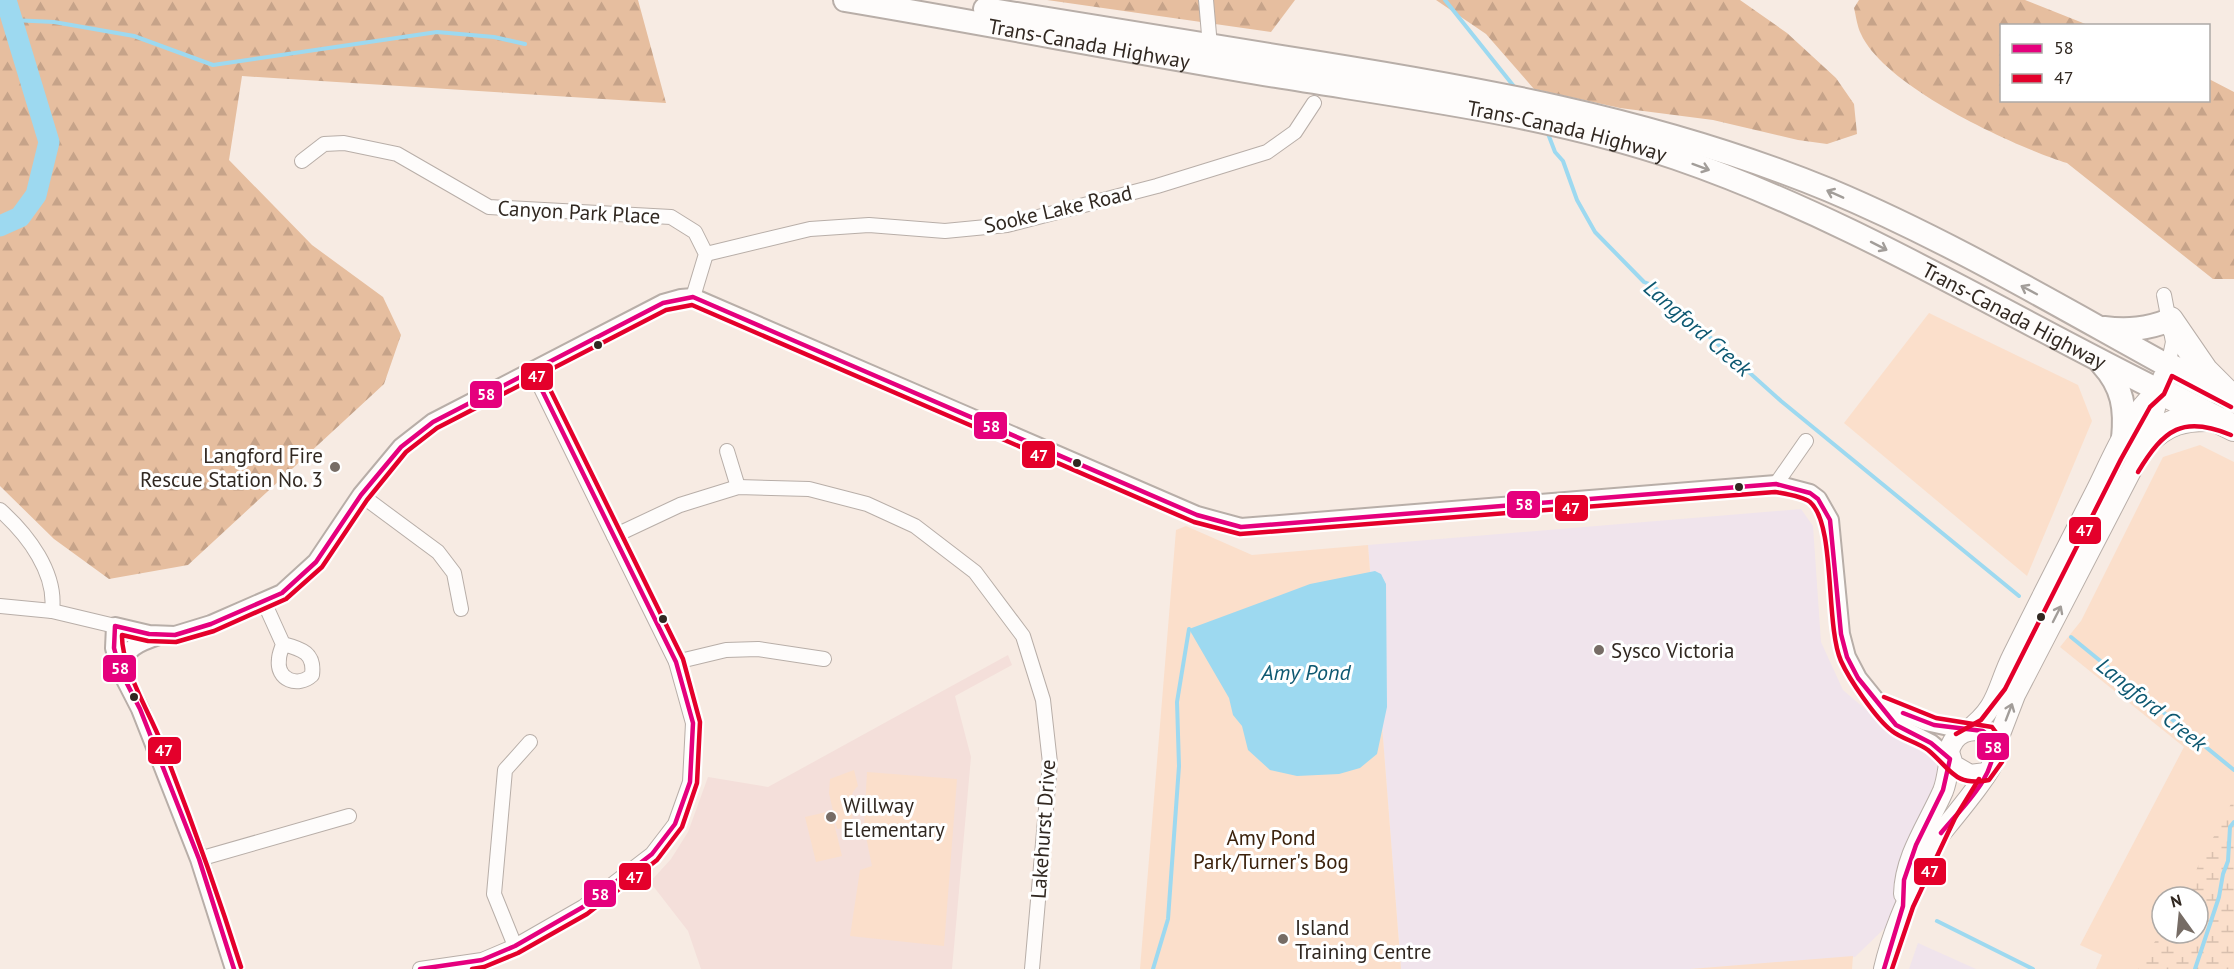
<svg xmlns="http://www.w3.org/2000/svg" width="2234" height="969" font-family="'PT Sans',sans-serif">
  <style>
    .commercial { fill: #f0e4ec }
    .education { fill: #f4dfda }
    .green { fill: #fbdfcb; fill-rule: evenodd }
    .forest { fill: url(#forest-firs) }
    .wetland { fill: url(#wetland-marsh) }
    .water { fill: #9dd9f0 }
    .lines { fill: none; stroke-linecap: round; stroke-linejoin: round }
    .stream { stroke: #9dd9f0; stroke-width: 4 }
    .river { stroke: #9dd9f0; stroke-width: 21 }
    .minor-casing { stroke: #b8aea8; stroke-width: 16 }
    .tertiary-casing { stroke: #b8aea8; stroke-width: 20 }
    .secondary-casing { stroke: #b8aea8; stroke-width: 22 }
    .trunk-casing { stroke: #b8aea8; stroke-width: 26 }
    .motorway-casing { stroke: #b8aea8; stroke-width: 28 }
    .minor { stroke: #fefcfb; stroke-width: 14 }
    .tertiary { stroke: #fefcfb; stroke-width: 16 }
    .secondary { stroke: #fefcfb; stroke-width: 20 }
    .trunk { stroke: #fefcfb; stroke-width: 22 }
    .motorway { stroke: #fefcfb; stroke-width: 26 }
    .bus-1-casing { stroke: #fff; stroke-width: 9 }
    .bus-2-casing { stroke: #fff; stroke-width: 9 }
    .bus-1 { stroke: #e5007d; stroke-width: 4.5 }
    .bus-2 { stroke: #e4002b; stroke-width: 4.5 }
    .oneway { stroke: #a29d99 }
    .bus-dot { fill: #312821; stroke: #fff; stroke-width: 2 }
    .poi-dot { fill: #766c65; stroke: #fff; stroke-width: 2 }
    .labels { text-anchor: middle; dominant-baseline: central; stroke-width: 6; stroke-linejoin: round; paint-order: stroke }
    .street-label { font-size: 21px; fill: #312821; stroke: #fff }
    .poi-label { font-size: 21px; fill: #312821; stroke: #fff; text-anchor: start }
    .park-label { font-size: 21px; fill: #3c220c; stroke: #fff }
    .water-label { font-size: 22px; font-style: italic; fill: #0d5871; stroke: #fff }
    .line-badge { stroke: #fff; stroke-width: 2 }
    .badge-label { font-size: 16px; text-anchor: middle; font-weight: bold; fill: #fff }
  </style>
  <defs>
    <pattern id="forest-firs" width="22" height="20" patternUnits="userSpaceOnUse" patternTransform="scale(1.5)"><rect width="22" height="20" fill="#e6be9f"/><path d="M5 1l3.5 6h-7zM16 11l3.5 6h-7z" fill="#c6a389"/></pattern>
    <pattern id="wetland-marsh" width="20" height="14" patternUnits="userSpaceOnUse" patternTransform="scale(1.5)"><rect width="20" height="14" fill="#fbdfcb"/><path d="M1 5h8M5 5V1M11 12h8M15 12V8" fill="none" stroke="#d8bfae"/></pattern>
  </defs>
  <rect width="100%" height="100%" fill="#f7ebe3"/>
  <g class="commercial">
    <polygon points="1801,509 1813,526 1821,642 1843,690 1885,726 1927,749 1942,773 1890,923 1855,957 1690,969 1401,969 1368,545"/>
    <polygon points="1918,943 1976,969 1909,969"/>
  </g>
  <polygon class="education" points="1008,655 1012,665 955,696 971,757 952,969 701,969 688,931 650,882 671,859 688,832 708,777 768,787"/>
  <g class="green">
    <polygon points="1929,313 2078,385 2092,421 2027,576 1844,423"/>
    <path d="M2200,445L2234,462V969H2096L2102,955L2080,945L2184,747L2060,647L2081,621L2163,457ZM2162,897H2198V933H2162Z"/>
    <polygon points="1186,526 1252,555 1368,545 1401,969 1140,969 1176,530"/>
    <path d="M854,770L858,786C846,797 851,811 854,826L837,829L829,793L830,779Z"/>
    <polygon points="867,772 957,779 944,946 850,936 860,870 872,866 864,827"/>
    <polygon points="831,811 842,856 816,862 805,817"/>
    <polygon points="1853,956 1852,969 1690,969"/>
  </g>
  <g class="forest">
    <polygon points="0,0 638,0 666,103 242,76 229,160 312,245 383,297 401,335 384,384 188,565 109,579 54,539 0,486"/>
    <polygon points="1047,0 1295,0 1271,32"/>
    <polygon points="1436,0 1740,0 1787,33 1836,78 1854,104 1857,134 1827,144 1798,140 1713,120 1620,108 1534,89 1486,34"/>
    <path d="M1859,0H2025L2088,25L2002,26V100H2208L2209,79L2234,92V279H2213L2067,163C2013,146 1885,87 1861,34C1857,26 1856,16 1854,8Z"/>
  </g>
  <polygon class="wetland" points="2234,798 2234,969 2138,969 2162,930 2162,933 2198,933 2198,897 2182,897"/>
  <polygon class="water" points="1375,571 1381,574 1386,584 1387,707 1377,754 1360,768 1339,774 1297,776 1270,770 1248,750 1242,726 1233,715 1229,698 1189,629 1310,584"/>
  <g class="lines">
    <g class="stream">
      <polyline points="1445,0 1516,89"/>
      <polyline points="12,20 54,22 134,36 213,65 437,32 494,37 525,44"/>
      <polyline points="1547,131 1555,152 1563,161 1577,200 1595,232 1644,282 1652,285 1781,401 2019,596"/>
      <polyline points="2071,637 2234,770"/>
      <polyline points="1937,921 2033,969"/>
      <polyline points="1153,969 1168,919 1179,766 1177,702 1189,629"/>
      <polyline points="2195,969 2219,897 2223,874 2228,861 2230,827 2234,822"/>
    </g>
    <polyline class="river" points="0,226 20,217 36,195 49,142 6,0"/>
    <g class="minor-casing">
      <g id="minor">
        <polyline points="1206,0 1210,46"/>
        <polyline points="302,161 324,144 344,143 397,154 489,207 671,217 695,232 706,254 693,297"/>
        <polyline points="706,254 810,229 869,225 945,231 1007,225 1157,186 1267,152 1295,132 1314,103"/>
        <polyline points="2164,295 2173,342 2168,366"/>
        <polyline points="727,451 738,487"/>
        <polyline points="1776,484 1806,441"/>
        <polyline points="361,495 438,552 454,573 461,609"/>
        <path d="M0,510C28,535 57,573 52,611"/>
        <polyline points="614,536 680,505 738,487 809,489 867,504 915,526 975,572 1023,636 1043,700 1050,763 1032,969"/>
        <path d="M264,602L283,644C282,648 279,654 279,659C276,680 298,688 312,675C315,653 302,649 283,644"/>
        <polyline points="0,606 52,611 115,626"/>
        <polyline points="676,662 726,650 758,649 824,659"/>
        <polyline points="199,859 349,816"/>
        <polyline points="515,946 494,894 505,770 530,742"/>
        <polyline points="420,969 482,960 515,946 583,907 652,854 675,824 690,782 693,723 676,662 532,370"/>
      </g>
    </g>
    <g class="tertiary-casing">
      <g id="tertiary">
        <path d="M120,670C125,648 138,643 159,636"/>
        <polyline points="1882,704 1926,722 1967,731"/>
        <polyline points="234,969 199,859 140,709 120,670 114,648 115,626 149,634 175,635 211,624 282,593 316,562 361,495 401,447 433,422 663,303 681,298 693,297 1197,515 1241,527 1776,484 1810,493 1818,499 1830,520 1841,634 1847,657 1858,678 1896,725 1931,743 1950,759"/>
      </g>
    </g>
    <g class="secondary-casing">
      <g id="secondary">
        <path d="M1967,731C2000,706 1996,689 2013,655C2040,600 2068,546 2096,491C2113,457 2129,415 2158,390"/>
        <polyline points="1996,755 2000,734 2015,695 2146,442 2163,378"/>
        <path d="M1933,843C1946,826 1991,774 1995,758C1998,748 1995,740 1988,733C1970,726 1953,733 1949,752L1953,765L1970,775L1986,773"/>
        <path d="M1904,894C1905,856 1928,825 1943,791C1947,781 1948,769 1950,759"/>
        <path d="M1884,969C1895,920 1919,878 1938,833"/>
      </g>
    </g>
    <g class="trunk-casing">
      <g id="trunk">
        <path id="s1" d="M845,0C988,24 1132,52 1276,76C1411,98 1546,114 1676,158C1845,216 1999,311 2158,390"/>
        <path d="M985,9C1084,25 1183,41 1282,57C1468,86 1654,118 1829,190C1946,239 2057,305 2168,366"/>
        <path d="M2104,328C2128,331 2147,329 2170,320"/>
        <path d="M2102,364C2123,387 2126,409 2123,439"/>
      </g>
    </g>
    <g class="motorway-casing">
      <g id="motorway">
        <polyline points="2170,320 2205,371 2234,400"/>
        <polyline points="2168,366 2215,390"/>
        <polyline points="2158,390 2234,428"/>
        <path d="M2146,442C2167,422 2183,417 2213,418"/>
      </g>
    </g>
    <use href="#minor" class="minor"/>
    <use href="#tertiary" class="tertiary"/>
    <use href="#secondary" class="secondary"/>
    <use href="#trunk" class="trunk"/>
    <use href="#motorway" class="motorway"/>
    <g class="bus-1-casing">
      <g id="bus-1">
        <path d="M1903,713L1934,725L1983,731L1993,739C1999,775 1962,807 1941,833"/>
        <polyline points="234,969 199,859 140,709 120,670 114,648 115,626 149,634 175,635 211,624 282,593 316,562 361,495 401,447 433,422 663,303 693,297 1197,515 1241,527 1776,484 1810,493 1818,499 1830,520 1841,634 1847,657 1858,678 1896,725 1931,743 1950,759 1943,790 1916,845 1904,880 1903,906 1884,969"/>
        <polyline points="420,969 482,960 515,946 583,907 652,854 675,824 690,782 693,723 676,662 532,370"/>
      </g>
    </g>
    <g class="bus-2-casing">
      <g id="bus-2">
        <path d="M2138,472C2164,429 2183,415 2231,435"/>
        <polyline points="1956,734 1981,720 2005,689 2121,459 2150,407 2164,394 2172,376 2231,407"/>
        <path d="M241,967C217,891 190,816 161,742C149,712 121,666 122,635L148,641L176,642L214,631L286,599L322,567L367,500L406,452L437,428L666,310L692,305L1194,522L1240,534L1775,492C1786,494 1802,496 1810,502C1836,524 1825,624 1841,661C1849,679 1876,719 1892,731C1902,739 1917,742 1928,750C1951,769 1954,787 1989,780L2002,762L2003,742L1992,727L1936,718L1884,697"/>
        <polyline points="472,969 484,967 518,953 587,914 657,860 682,827 697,783 700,722 683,659 539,367"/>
        <polyline points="1892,969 1913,907 1955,818 1979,779"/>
      </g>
    </g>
    <use href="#bus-1" class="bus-1"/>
    <use href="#bus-2" class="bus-2"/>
  </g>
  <defs><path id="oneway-shaft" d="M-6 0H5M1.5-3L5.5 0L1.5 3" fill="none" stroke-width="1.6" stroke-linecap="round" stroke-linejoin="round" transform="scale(1.5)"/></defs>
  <g class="oneway">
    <use href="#oneway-shaft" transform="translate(1701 167) rotate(20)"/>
    <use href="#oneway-shaft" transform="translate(1835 194) rotate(-156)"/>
    <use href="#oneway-shaft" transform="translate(1879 246) rotate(27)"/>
    <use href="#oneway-shaft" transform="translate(2029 290) rotate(-152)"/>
    <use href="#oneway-shaft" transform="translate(2057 614) rotate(-63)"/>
    <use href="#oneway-shaft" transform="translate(2009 712) rotate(-69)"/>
  </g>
  <g class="bus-dot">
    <circle cx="598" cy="345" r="5"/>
    <circle cx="1077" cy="463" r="5"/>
    <circle cx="1739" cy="487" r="5"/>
    <circle cx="2041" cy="617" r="5"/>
    <circle cx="663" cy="619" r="5"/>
    <circle cx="134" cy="697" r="5"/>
  </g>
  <g class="poi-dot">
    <circle cx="335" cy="467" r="6"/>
    <circle cx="1599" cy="650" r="6"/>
    <circle cx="831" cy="817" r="6"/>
    <circle cx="1283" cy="939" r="6"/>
  </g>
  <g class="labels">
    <g class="street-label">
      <text stroke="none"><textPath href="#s1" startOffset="248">Trans-Canada Highway</textPath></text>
      <text stroke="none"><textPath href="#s1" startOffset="734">Trans-Canada Highway</textPath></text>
      <text transform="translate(1058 209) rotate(-13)">Sooke Lake Road</text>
      <text transform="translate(579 212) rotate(3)">Canyon Park Place</text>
      <text stroke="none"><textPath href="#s1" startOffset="1220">Trans-Canada Highway</textPath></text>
      <text transform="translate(1043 829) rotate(-86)">Lakehurst Drive</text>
    </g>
    <g class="poi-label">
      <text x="323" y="455" text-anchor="end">Langford Fire<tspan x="323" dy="24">Rescue Station No. 3</tspan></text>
      <text x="1611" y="650">Sysco Victoria</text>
      <text x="843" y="805">Willway<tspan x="843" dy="24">Elementary</tspan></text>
      <text x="1295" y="927">Island<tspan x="1295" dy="24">Training Centre</tspan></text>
    </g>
    <g class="park-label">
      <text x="1271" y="837">Amy Pond<tspan x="1271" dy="24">Park/Turner's Bog</tspan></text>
    </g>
    <g class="water-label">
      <text transform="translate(1698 328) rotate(41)">Langford Creek</text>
      <text x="1306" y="672">Amy Pond</text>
      <text transform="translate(2152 704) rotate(39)">Langford Creek</text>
    </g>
  </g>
  <g class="line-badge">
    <rect x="520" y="362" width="34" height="29" rx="6" fill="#e4002b"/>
    <rect x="469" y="380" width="34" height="29" rx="6" fill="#e5007d"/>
    <rect x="973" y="411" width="35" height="29" rx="6" fill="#e5007d"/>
    <rect x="1021" y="440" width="35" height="29" rx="6" fill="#e4002b"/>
    <rect x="1506" y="490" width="35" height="29" rx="6" fill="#e5007d"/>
    <rect x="1554" y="494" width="35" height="28" rx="6" fill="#e4002b"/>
    <rect x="2068" y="516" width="34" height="29" rx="6" fill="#e4002b"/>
    <rect x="102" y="654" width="35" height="29" rx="6" fill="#e5007d"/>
    <rect x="1976" y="732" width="34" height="29" rx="6" fill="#e5007d"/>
    <rect x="147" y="736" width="35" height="29" rx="6" fill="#e4002b"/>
    <rect x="1913" y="857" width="34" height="29" rx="6" fill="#e4002b"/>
    <rect x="618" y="862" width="34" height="29" rx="6" fill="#e4002b"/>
    <rect x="583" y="879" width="34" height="29" rx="6" fill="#e5007d"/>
  </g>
  <g class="badge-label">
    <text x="537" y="382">47</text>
    <text x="486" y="400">58</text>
    <text x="991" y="432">58</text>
    <text x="1039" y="461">47</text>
    <text x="1524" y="510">58</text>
    <text x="1571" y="514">47</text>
    <text x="2085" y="536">47</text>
    <text x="120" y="674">58</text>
    <text x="1993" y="753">58</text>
    <text x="164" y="756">47</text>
    <text x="1930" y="877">47</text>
    <text x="635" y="883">47</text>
    <text x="600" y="900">58</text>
  </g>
  <rect x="2000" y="24" width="210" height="78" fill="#ffffff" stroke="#ada9a6" stroke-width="1.5"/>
  <rect x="2012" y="44" width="30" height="9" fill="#e5007d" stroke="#ada9a6" stroke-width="1.5"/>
  <text x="2054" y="54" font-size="18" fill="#312821">58</text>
  <rect x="2012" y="74" width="30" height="9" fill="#e4002b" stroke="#ada9a6" stroke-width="1.5"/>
  <text x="2054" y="84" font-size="18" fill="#312821">47</text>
  <g transform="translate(2180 915) rotate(345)"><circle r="28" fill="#ffffff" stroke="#ada9a6" stroke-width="1.5"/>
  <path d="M0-4.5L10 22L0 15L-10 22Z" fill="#766c65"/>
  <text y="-9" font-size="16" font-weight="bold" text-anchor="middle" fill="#312821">N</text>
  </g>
</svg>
